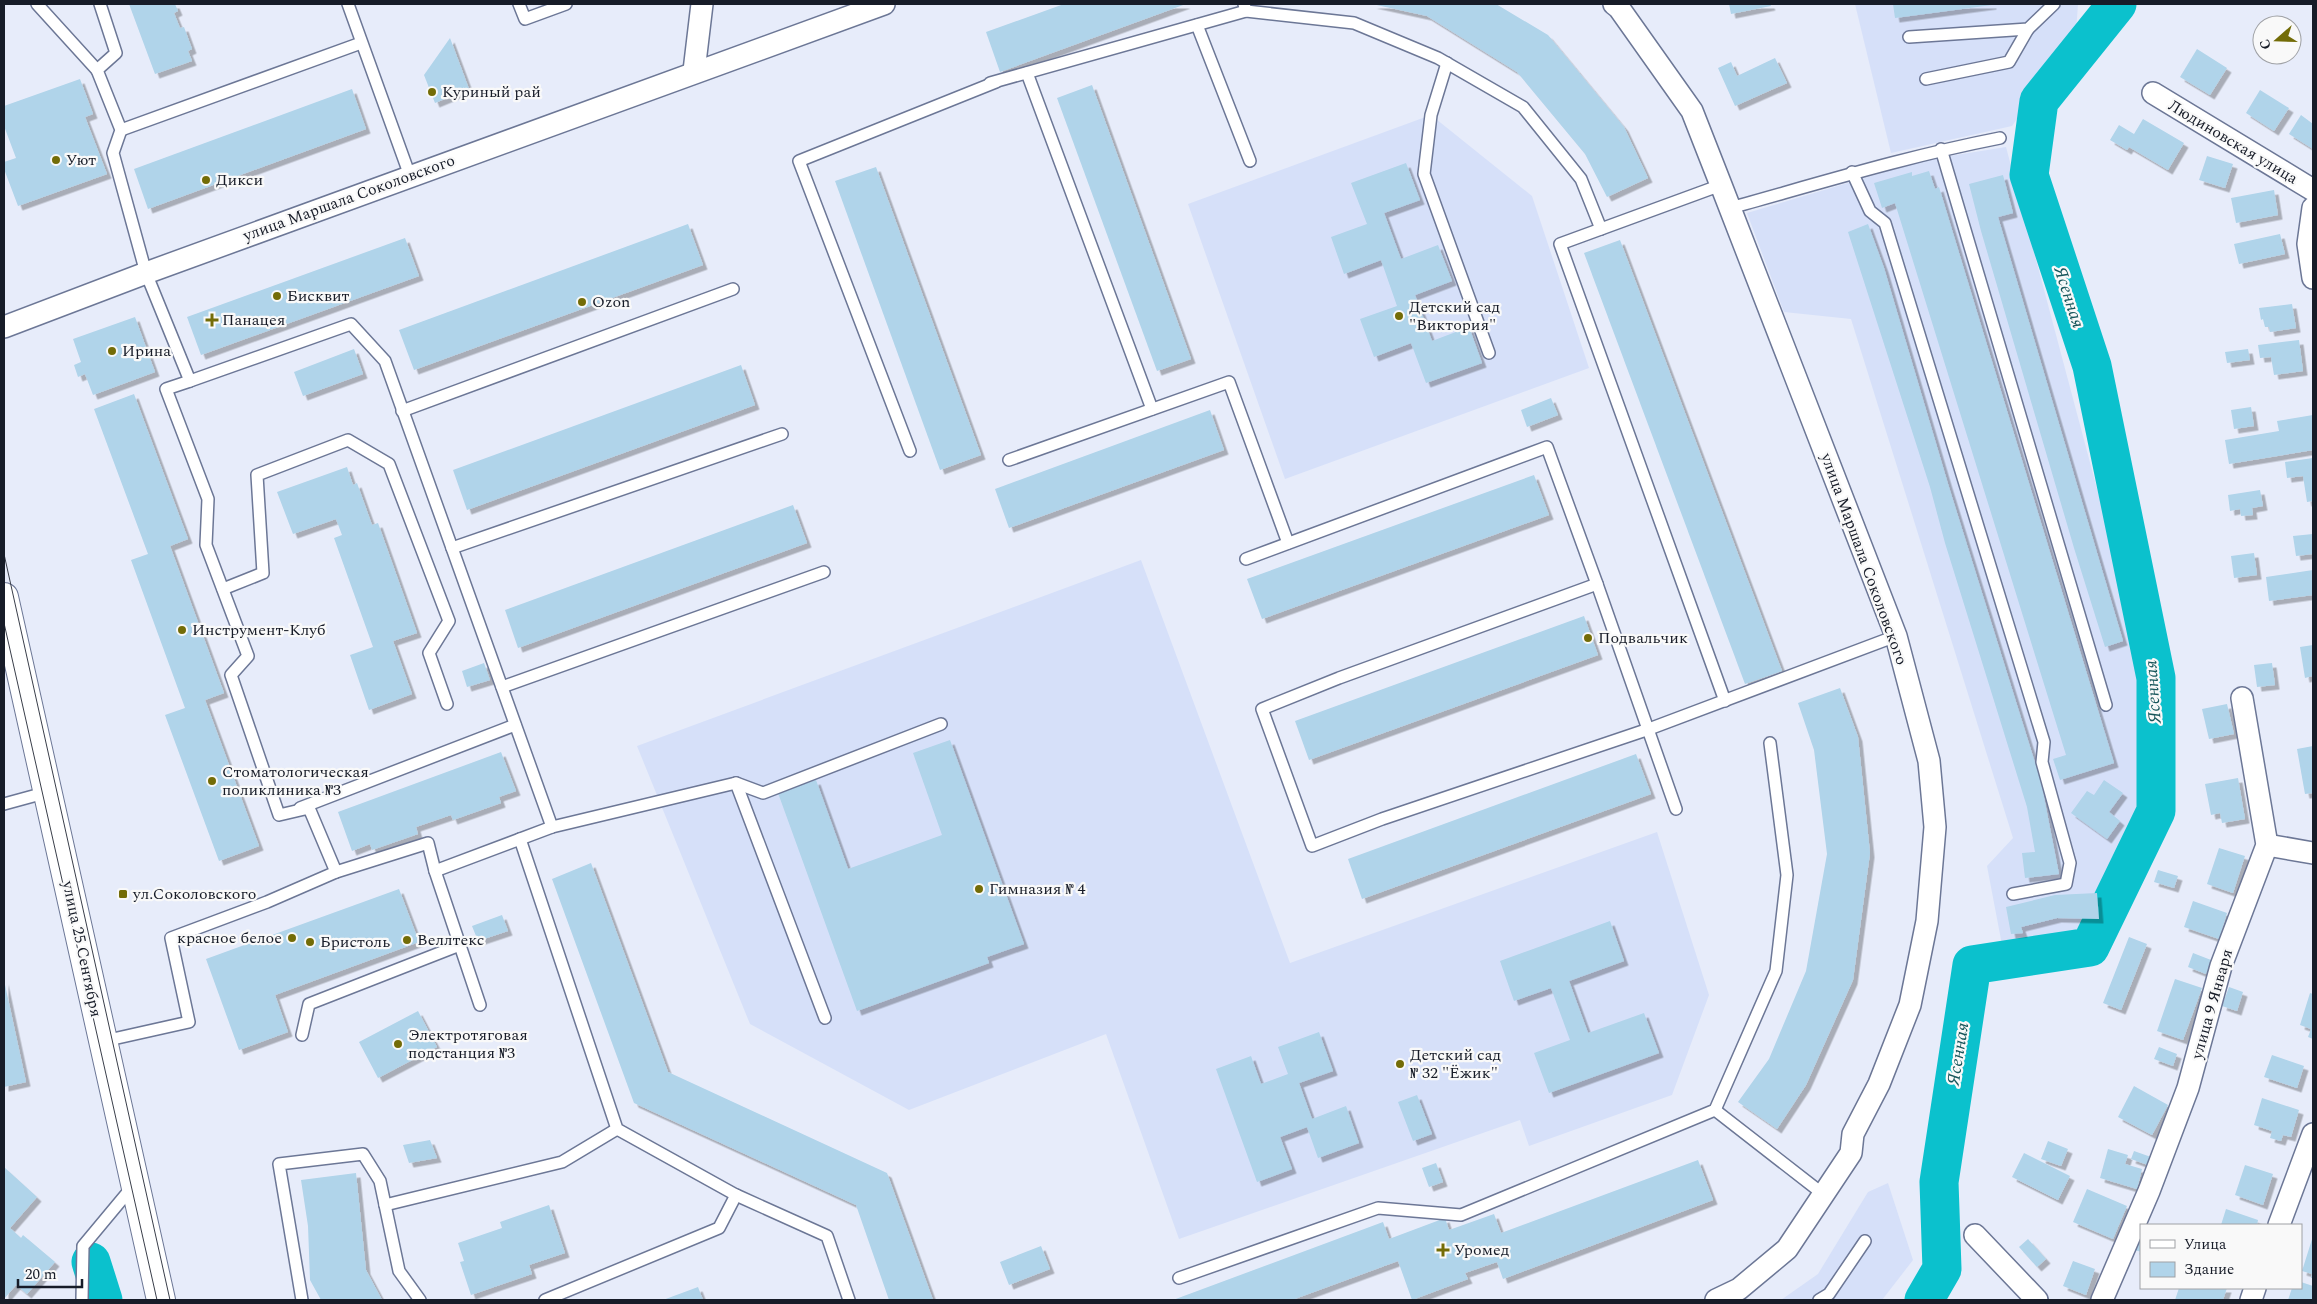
<svg xmlns="http://www.w3.org/2000/svg" width="2317" height="1304" font-family="Spectral,serif">
  <style>
    .built { fill: #d6e0f9 }
    .lines { fill: none; stroke-linecap: round; stroke-linejoin: round }
    .river { stroke: #0bc1cd; stroke-width: 39 }
    .building { fill: #b0d4ea; filter: url(#shadow) }
    .lane-casing { stroke: #6c7796; stroke-width: 14 }
    .street-casing { stroke: #6c7796; stroke-width: 24 }
    .secondary-casing { stroke: #6c7796; stroke-width: 30 }
    .lane { stroke: #fff; stroke-width: 11 }
    .street { stroke: #fff; stroke-width: 21 }
    .secondary { stroke: #fff; stroke-width: 28 }
    .tram { stroke: #393e4a; stroke-width: 1 }
    .poi-dot { fill: #736c07; stroke: #f9f9f9; stroke-width: 2 }
    .labels { text-anchor: middle; dominant-baseline: central; stroke-width: 4.5; stroke-linejoin: round; paint-order: stroke }
    .poi-label { font-size: 16px; fill: #171c28; stroke: #f9f9f9; text-anchor: start }
    .street-label { font-size: 16px; fill: #171c28; stroke: #f9f9f9 }
    .water-label { font-size: 18px; font-style: italic; fill: #17565b; stroke: #f9f9f9 }
  </style>
  <defs>
    <filter id="shadow"><feDropShadow dx="4.5" dy="4.5" stdDeviation="0" flood-color="#0004"/></filter>
  </defs>
  <rect width="100%" height="100%" fill="#e7ecfa"/>
  <g class="built">
    <polygon points="1855,4 2078,4 2076,32 2012,126 1891,153"/>
    <polygon points="1431,115 1532,196 1589,368 1285,479 1188,204"/>
    <polygon points="2006,147 2137,639 2148,801 2108,929 2002,945 1987,866 2013,838 1851,319 1784,312 1747,213 1925,160"/>
    <polygon points="1141,560 1290,963 1657,832 1709,995 1672,1095 1529,1146 1520,1120 1179,1239 1106,1034 909,1110 750,1024 637,746"/>
    <polygon points="1888,1183 1913,1260 1882,1300 1781,1300 1818,1274 1868,1192"/>
  </g>
  <g class="lines">
    <g class="river">
      <polyline points="91,1262 103,1300"/>
      <polyline points="1924,1300 1942,1269 1939,1182 1972,965 2090,947 2156,811 2156,678 2092,366 2029,175 2039,101 2117,4"/>
    </g>
  </g>
  <g class="building">
    <polygon points="129,4 175,4 178,11 174,13 180,28 184,27 192,49 188,51 192,61 155,74"/>
    <polygon points="1064,4 1186,4 1000,72 986,32"/>
    <polygon points="1372,4 1496,4 1548,35 1624,127 1648,178 1607,197 1585,154 1517,72 1427,16"/>
    <polygon points="1729,4 1770,4 1771,6 1731,14"/>
    <polygon points="1893,4 1992,4 1992,5 1895,18"/>
    <polygon points="450,38 469,89 435,103 424,75"/>
    <polygon points="2197,49 2227,68 2210,95 2180,77"/>
    <polygon points="1775,58 1787,83 1735,106 1718,68 1731,62 1737,76"/>
    <polygon points="80,79 93,114 85,117 107,174 18,206 4,169 4,162 16,158 4,126 4,106"/>
    <polygon points="1092,85 1191,359 1157,371 1057,98"/>
    <polygon points="352,89 366,129 148,209 134,169"/>
    <polygon points="2260,90 2289,108 2274,131 2246,113"/>
    <polygon points="2301,115 2313,124 2313,149 2289,134"/>
    <polygon points="2143,119 2184,143 2168,170 2129,147 2127,150 2110,140 2119,125 2134,134"/>
    <polygon points="2207,156 2233,164 2225,188 2199,180"/>
    <polygon points="1406,163 1420,200 1384,213 1401,259 1438,245 1452,281 1415,295 1432,341 1469,327 1482,363 1426,383 1411,343 1374,357 1360,319 1397,306 1381,260 1344,274 1331,237 1367,224 1351,183"/>
    <polygon points="876,167 981,455 940,470 835,181"/>
    <polygon points="1929,171 1935,189 1939,187 2114,763 2060,780 2053,759 2066,755 1895,203 1882,208 1874,183 1912,172 1912,176"/>
    <polygon points="2003,175 2013,213 1998,217 2123,641 2105,647 2074,548 1981,231 1969,184"/>
    <polygon points="2274,190 2278,215 2236,223 2231,198"/>
    <polygon points="688,224 703,265 414,370 399,330"/>
    <polygon points="1868,224 1884,268 1948,484 2041,782 2059,874 2025,878 2022,853 2035,852 2027,807 1945,543 1930,487 1848,232"/>
    <polygon points="2280,234 2285,254 2239,264 2234,244"/>
    <polygon points="405,238 419,276 201,355 187,317"/>
    <polygon points="1620,240 1782,671 1745,684 1584,253"/>
    <polygon points="2292,304 2296,328 2270,332 2269,327 2265,327 2263,319 2261,320 2259,308"/>
    <polygon points="135,317 155,372 93,395 85,374 78,377 74,365 81,362 73,339"/>
    <polygon points="2299,340 2303,371 2274,375 2271,357 2260,358 2258,345"/>
    <polygon points="354,349 363,374 303,396 294,372"/>
    <polygon points="2248,349 2250,360 2227,363 2225,352"/>
    <polygon points="741,365 755,405 467,510 453,470"/>
    <polygon points="134,394 188,539 170,546 224,693 205,700 259,846 219,861 165,715 185,708 131,560 148,554 94,409"/>
    <polygon points="1551,398 1558,415 1527,427 1521,410"/>
    <polygon points="2251,407 2254,426 2234,429 2231,410"/>
    <polygon points="1210,410 1224,450 1009,528 995,489"/>
    <polygon points="2313,415 2313,450 2229,464 2225,440 2279,431 2277,421"/>
    <polygon points="2313,458 2313,501 2307,502 2303,476 2287,478 2285,462"/>
    <polygon points="347,467 353,485 357,483 372,525 378,523 417,633 393,641 412,694 369,710 350,655 373,647 334,538 342,535 336,519 293,534 277,492"/>
    <polygon points="1534,475 1549,515 1262,619 1247,579"/>
    <polygon points="2260,490 2263,506 2252,508 2253,515 2241,516 2240,509 2230,511 2228,495"/>
    <polygon points="793,505 807,543 518,648 505,610"/>
    <polygon points="2313,534 2313,554 2296,556 2293,536"/>
    <polygon points="2254,553 2257,575 2234,578 2231,556"/>
    <polygon points="2313,570 2313,595 2269,601 2266,577"/>
    <polygon points="1584,616 1598,655 1309,760 1295,721"/>
    <polygon points="2313,645 2313,676 2305,678 2300,647"/>
    <polygon points="484,663 490,680 467,687 462,671"/>
    <polygon points="2272,663 2275,685 2257,687 2254,665"/>
    <polygon points="1840,688 1858,737 1870,853 1853,980 1806,1085 1777,1129 1738,1102 1769,1059 1806,971 1827,854 1814,750 1798,703"/>
    <polygon points="2227,704 2234,734 2209,739 2202,709"/>
    <polygon points="950,740 1024,944 987,957 989,963 857,1011 778,793 816,780 848,869 942,835 913,753"/>
    <polygon points="2313,746 2313,793 2305,794 2297,749"/>
    <polygon points="501,752 516,791 499,797 501,803 453,820 451,815 416,827 418,834 372,850 370,844 352,851 338,812"/>
    <polygon points="1636,754 1651,794 1362,899 1348,859"/>
    <polygon points="2238,778 2245,819 2222,823 2220,813 2211,815 2205,784"/>
    <polygon points="2104,780 2123,793 2109,812 2120,821 2107,839 2071,813 2087,791 2094,795"/>
    <polygon points="2219,848 2245,856 2233,893 2207,884"/>
    <polygon points="591,863 668,1072 887,1173 933,1300 889,1300 856,1205 634,1103 552,879"/>
    <polygon points="2158,870 2178,876 2174,888 2154,882"/>
    <polygon points="399,889 419,942 275,995 288,1032 239,1050 206,959"/>
    <polygon points="2097,893 2099,919 2057,918 2021,927 2023,933 2011,934 2006,907 2055,895"/>
    <polygon points="2193,901 2227,913 2219,939 2184,927"/>
    <polygon points="502,915 508,931 478,941 472,926"/>
    <polygon points="1610,921 1624,961 1569,981 1588,1033 1644,1013 1659,1053 1549,1093 1534,1053 1570,1040 1551,988 1514,1001 1500,961"/>
    <polygon points="2129,937 2147,944 2121,1010 2103,1003"/>
    <polygon points="2193,953 2211,960 2206,974 2188,967"/>
    <polygon points="2175,979 2202,988 2183,1040 2157,1031"/>
    <polygon points="4,980 26,1082 4,1087"/>
    <polygon points="2229,987 2243,992 2237,1011 2222,1006"/>
    <polygon points="2310,993 2313,994 2313,1039 2308,1037 2311,1029 2300,1025"/>
    <polygon points="418,1011 437,1047 378,1078 359,1042"/>
    <polygon points="1319,1032 1333,1071 1299,1083 1312,1119 1346,1106 1359,1143 1318,1158 1307,1127 1280,1137 1292,1169 1257,1182 1216,1069 1251,1056 1261,1084 1288,1074 1278,1047"/>
    <polygon points="2159,1047 2177,1054 2173,1066 2154,1059"/>
    <polygon points="2272,1055 2304,1066 2297,1088 2264,1077"/>
    <polygon points="2134,1086 2168,1105 2152,1135 2118,1117"/>
    <polygon points="1417,1095 1432,1134 1413,1141 1398,1102"/>
    <polygon points="2262,1098 2299,1110 2291,1137 2283,1135 2281,1141 2270,1138 2272,1131 2254,1125"/>
    <polygon points="430,1140 437,1158 409,1163 403,1145"/>
    <polygon points="2048,1141 2068,1149 2061,1166 2041,1159"/>
    <polygon points="2108,1149 2128,1155 2125,1164 2142,1169 2137,1189 2100,1178"/>
    <polygon points="2134,1151 2151,1157 2148,1165 2131,1159"/>
    <polygon points="2024,1153 2070,1176 2058,1200 2012,1177"/>
    <polygon points="1698,1160 1713,1200 1503,1279 1497,1262 1465,1273 1468,1279 1412,1300 1398,1261 1292,1300 1173,1300 1383,1222 1389,1239 1445,1218 1449,1230 1494,1214 1501,1233"/>
    <polygon points="1436,1163 1443,1182 1429,1187 1422,1168"/>
    <polygon points="2245,1165 2273,1174 2263,1205 2235,1195"/>
    <polygon points="4,1167 37,1197 10,1228 21,1238 23,1235 55,1262 27,1294 16,1285 4,1299"/>
    <polygon points="356,1173 366,1270 382,1300 321,1300 310,1280 308,1226 301,1180"/>
    <polygon points="2087,1189 2127,1206 2113,1239 2073,1222"/>
    <polygon points="549,1205 565,1253 529,1265 532,1274 471,1295 460,1262 464,1261 458,1243 502,1228 500,1222"/>
    <polygon points="2226,1209 2258,1220 2257,1225 2221,1225"/>
    <polygon points="2140,1234 2141,1234 2141,1252 2135,1250"/>
    <polygon points="2313,1236 2313,1278 2311,1278 2312,1274 2302,1271"/>
    <polygon points="2028,1239 2046,1259 2037,1267 2019,1247"/>
    <polygon points="1041,1246 1050,1269 1009,1285 1000,1262"/>
    <polygon points="2073,1261 2095,1269 2086,1295 2063,1286"/>
    <polygon points="2301,1282 2313,1286 2313,1300 2288,1300 2292,1288 2301,1288"/>
    <polygon points="698,1287 703,1300 663,1300"/>
    <polygon points="2179,1288 2227,1288 2223,1300 2175,1300"/>
  </g>
  <g class="lines">
    <g class="lane-casing">
      <g id="lane">
        <polyline points="37,4 97,70"/>
        <polyline points="100,4 116,53 97,70 121,130 113,153 146,273 190,381 351,324 385,361 552,827"/>
        <polyline points="348,4 410,176"/>
        <polyline points="519,4 525,19 566,4"/>
        <polyline points="1246,11 1354,23 1438,58 1523,107 1581,179 1601,229"/>
        <polyline points="1197,25 1250,161"/>
        <polyline points="1909,37 2028,29 2054,4"/>
        <polyline points="1447,63 1431,115 1424,174 1489,353"/>
        <polyline points="1027,73 1152,409"/>
        <polyline points="1926,79 2009,62 2028,29"/>
        <polyline points="990,83 1246,11 1244,4"/>
        <polyline points="121,130 361,43"/>
        <polyline points="1941,149 2106,705"/>
        <polyline points="1852,172 1870,211 1885,223 2044,742 2042,762 2070,863 2066,884 2013,894"/>
        <polyline points="1721,185 1560,244 1725,701"/>
        <path d="M1730,208C1820,183 1908,156 2000,138"/>
        <polyline points="402,411 733,289"/>
        <polyline points="910,451 799,161 996,82"/>
        <polyline points="1009,460 1229,382 1288,543"/>
        <polyline points="452,548 782,434"/>
        <polyline points="1246,559 1547,447 1597,584 1339,678 1262,709 1312,846 1382,819 1649,729 1896,636"/>
        <polyline points="1597,584 1676,809"/>
        <polyline points="223,589 263,573 257,475 348,440 389,464 449,621 429,653 447,704"/>
        <polyline points="502,687 824,572"/>
        <polyline points="736,783 825,1018"/>
        <polyline points="4,804 48,792"/>
        <polyline points="300,808 515,725"/>
        <polyline points="520,839 617,1129 736,1195 827,1236 849,1300"/>
        <polyline points="336,872 428,843 435,871"/>
        <polyline points="480,1005 435,871 552,827 736,783 763,793 941,724"/>
        <polyline points="302,1035 309,1004 460,945"/>
        <polyline points="104,1041 189,1022 171,938 267,902 336,872 309,808 279,815 231,675 248,656 206,545 208,499 166,389 190,381"/>
        <polyline points="1715,1110 1823,1194"/>
        <polyline points="385,1205 562,1162 617,1129"/>
        <polyline points="1179,1278 1378,1208 1461,1215 1715,1110 1776,971 1787,875 1770,743"/>
        <polyline points="82,1300 83,1246 133,1186"/>
        <polyline points="302,1300 279,1164 363,1154 380,1181 399,1271 420,1300"/>
        <polyline points="545,1300 719,1228 736,1195"/>
        <polyline points="1819,1300 1829,1294 1865,1241"/>
      </g>
    </g>
    <g class="street-casing">
      <g id="street">
        <polyline points="1614,4 1619,8 1692,111 1721,185 1896,636 1929,761 1935,827 1927,921 1910,1005 1879,1084 1853,1134 1851,1153 1787,1249 1739,1289 1716,1300"/>
        <polyline points="694,71 702,4"/>
        <polyline points="2153,93 2313,190"/>
        <polyline points="2313,208 2308,244 2313,278"/>
        <polyline points="4,327 146,273 884,4"/>
        <polyline points="2267,845 2313,853"/>
        <polyline points="2279,1225 2313,1134"/>
        <polyline points="1975,1235 2037,1300"/>
        <polyline points="2102,1300 2149,1191 2188,1088 2221,966 2267,845 2242,698"/>
        <polyline points="2251,1300 2255,1288"/>
      </g>
    </g>
    <g class="secondary-casing">
      <polyline id="secondary" points="4,597 161,1300"/>
    </g>
    <use href="#lane" class="lane"/>
    <use href="#street" class="street"/>
    <use href="#secondary" class="secondary"/>
    <g class="tram">
      <polyline points="4,554 170,1300"/>
      <polyline points="4,623 157,1300"/>
    </g>
  </g>
  <g class="poi-dot">
    <circle cx="432" cy="92" r="5"/>
    <circle cx="56" cy="160" r="5"/>
    <circle cx="206" cy="180" r="5"/>
    <circle cx="277" cy="296" r="5"/>
    <circle cx="582" cy="302" r="5"/>
    <circle cx="1399" cy="316" r="5"/>
    <path d="M209.5 312.5h5v5h5v5h-5v5h-5v-5h-5v-5h5z"/>
    <circle cx="112" cy="351" r="5"/>
    <circle cx="182" cy="630" r="5"/>
    <circle cx="1588" cy="638" r="5"/>
    <circle cx="212" cy="781" r="5"/>
    <circle cx="979" cy="889" r="5"/>
    <rect x="118" y="889" width="10" height="10" rx="2.5"/>
    <circle cx="292" cy="938" r="5"/>
    <circle cx="407" cy="940" r="5"/>
    <circle cx="310" cy="942" r="5"/>
    <circle cx="398" cy="1044" r="5"/>
    <circle cx="1400" cy="1064" r="5"/>
    <path d="M1440.5 1242.5h5v5h5v5h-5v5h-5v-5h-5v-5h5z"/>
  </g>
  <g class="labels">
    <g class="poi-label">
      <text x="442" y="92">Куриный рай</text>
      <text x="66" y="160">Уют</text>
      <text x="216" y="180">Дикси</text>
      <text x="287" y="296">Бисквит</text>
      <text x="592" y="302">Ozon</text>
      <text x="1409" y="307">Детский сад<tspan x="1409" dy="18">"Виктория"</tspan></text>
      <text x="222" y="320">Панацея</text>
      <text x="122" y="351">Ирина</text>
      <text x="192" y="630">Инструмент-Клуб</text>
      <text x="1598" y="638">Подвальчик</text>
      <text x="222" y="772">Стоматологическая<tspan x="222" dy="18">поликлиника №3</tspan></text>
      <text x="989" y="889">Гимназия № 4</text>
      <text x="133" y="894">ул.Соколовского</text>
      <text x="282" y="938" text-anchor="end">красное белое</text>
      <text x="417" y="940">Веллтекс</text>
      <text x="320" y="942">Бристоль</text>
      <text x="408" y="1035">Электротяговая<tspan x="408" dy="18">подстанция №3</tspan></text>
      <text x="1410" y="1055">Детский сад<tspan x="1410" dy="18">№ 32 "Ёжик"</tspan></text>
      <text x="1454" y="1250">Уромед</text>
    </g>
    <g class="street-label">
      <text transform="translate(2233 142) rotate(31)">Людиновская улица</text>
      <text transform="translate(349 198) rotate(-20)">улица Маршала Соколовского</text>
      <text transform="translate(1864 559) rotate(70)">улица Маршала Соколовского</text>
      <text transform="translate(82 949) rotate(78)">улица 25 Сентября</text>
      <text transform="translate(2212 1004) rotate(-74)">улица 9 Января</text>
    </g>
    <g class="water-label">
      <text transform="translate(2069 297) rotate(72)">Ясенная</text>
      <text transform="translate(2153 692) rotate(-94)">Ясенная</text>
      <text transform="translate(1958 1054) rotate(-81)">Ясенная</text>
    </g>
  </g>
  <rect width="2317" height="1304" fill="none" stroke="#171c28" stroke-width="10"/>
  <rect x="2140" y="1224" width="162" height="65" fill="#f9f9f9" stroke="#9fa1a5"/>
  <rect x="2150" y="1240" width="25" height="8" fill="#ffffff" stroke="#9fa1a5"/>
  <text x="2184" y="1249" font-size="15" fill="#171c28">Улица</text>
  <rect x="2150" y="1262" width="25" height="15" fill="#b0d4ea" stroke="#9fa1a5"/>
  <text x="2184" y="1274" font-size="15" fill="#171c28">Здание</text>
  <g transform="translate(2277 40) rotate(250)"><circle r="24" fill="#f9f9f9" stroke="#9fa1a5"/>
  <path d="M0-4L9 19L0 12L-9 19Z" fill="#736c07"/>
  <text y="-8" font-size="14" font-weight="bold" text-anchor="middle" fill="#171c28">С</text>
  </g>
  <path d="M18 1279v8h64v-8" fill="none" stroke="#171c28" stroke-width="2.5"/>
  <text x="25" y="1279" font-size="15" fill="#171c28" stroke="#f9f9f9" stroke-width="4" paint-order="stroke">20 m</text>
</svg>
